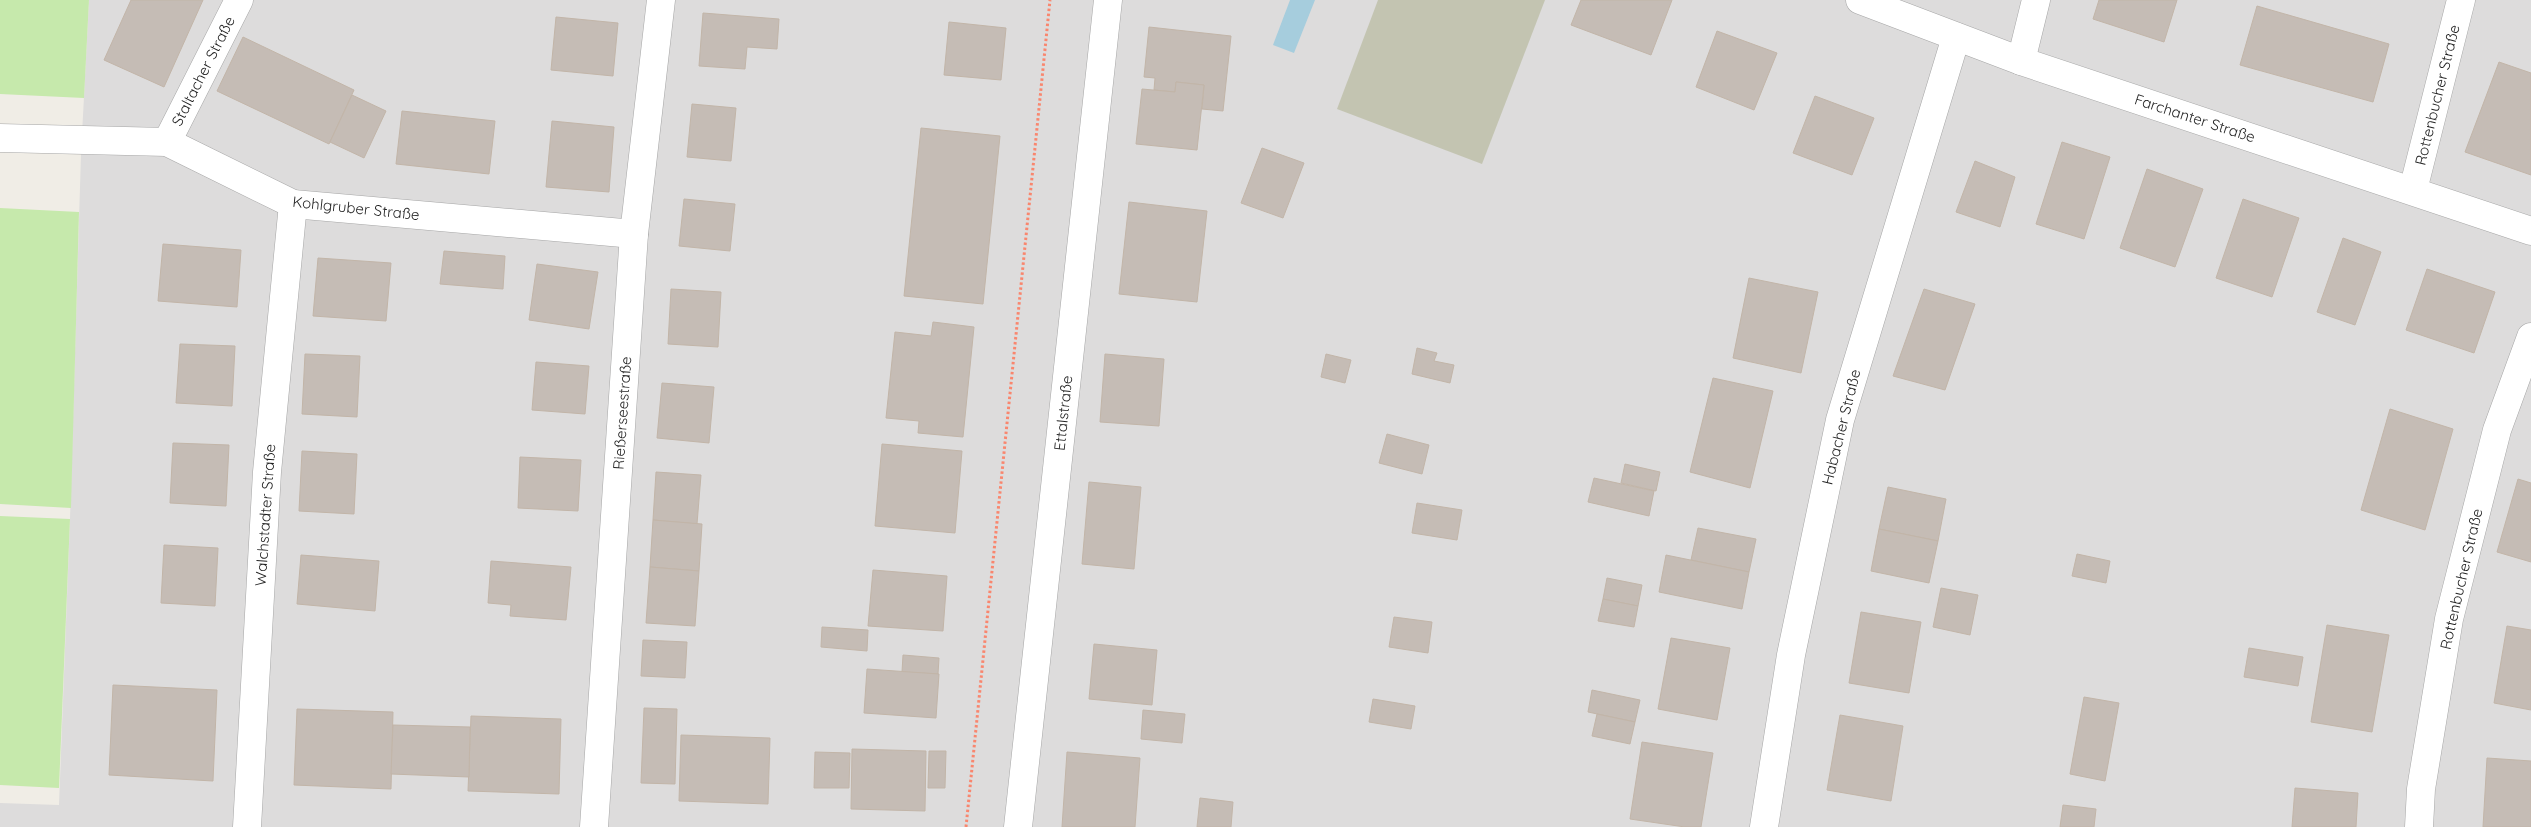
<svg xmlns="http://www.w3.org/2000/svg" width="2531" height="827" font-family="Quicksand,sans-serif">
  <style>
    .residential { fill: #dddcdc }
    .construction { fill: #c3c4b1 }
    .grass { fill: #c6e9ac }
    .water { fill: #a6cddd }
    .building { fill: #c5bcb5; stroke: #c2b5a8 }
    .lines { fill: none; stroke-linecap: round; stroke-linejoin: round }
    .minor-casing { stroke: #a6a6a6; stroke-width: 29 }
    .path { stroke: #f9866e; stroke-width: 3; stroke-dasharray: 2.5 2.5; stroke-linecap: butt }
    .minor { stroke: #fff; stroke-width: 28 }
    .labels { text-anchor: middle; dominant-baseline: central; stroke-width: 4.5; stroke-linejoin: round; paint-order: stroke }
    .street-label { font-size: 15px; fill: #1f1f1f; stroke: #fff }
  </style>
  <rect width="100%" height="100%" fill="#f0ede6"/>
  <polygon class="residential" points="89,0 2531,0 2531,827 0,827 0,803 59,805 70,519 81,154"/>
  <polygon class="construction" points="1378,0 1545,0 1482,164 1337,109"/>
  <g class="grass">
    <polygon points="0,0 89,0 84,98 0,94"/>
    <polygon points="0,208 79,212 71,508 0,504"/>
    <polygon points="0,516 70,519 59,788 0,785"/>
  </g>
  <polygon class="water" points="1290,0 1315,0 1294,53 1273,45"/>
  <g class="building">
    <polygon points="131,0 203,0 164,87 104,60"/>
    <polygon points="1581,0 1672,0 1651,55 1571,25"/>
    <polygon points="2099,0 2177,0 2164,42 2093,19"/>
    <polygon points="2257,6 2389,44 2373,102 2240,65"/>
    <polygon points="703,13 779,19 777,49 747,47 745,69 699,66"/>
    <polygon points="556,17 618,23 613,76 551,70"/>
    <polygon points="949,22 1006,28 1001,80 944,75"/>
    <polygon points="1149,27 1231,36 1223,111 1202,109 1204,85 1176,82 1175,92 1154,90 1155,78 1144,77"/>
    <polygon points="1717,31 1777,53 1754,110 1696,87"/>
    <polygon points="243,37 354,90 329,144 217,91"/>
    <polygon points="2499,62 2531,73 2531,175 2465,152"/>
    <polygon points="1176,82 1204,85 1197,150 1136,144 1142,89 1175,92"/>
    <polygon points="352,95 386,111 364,158 330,142"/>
    <polygon points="1815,96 1874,118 1852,175 1793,153"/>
    <polygon points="692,104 736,108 731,161 687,157"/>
    <polygon points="402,111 495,121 489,174 396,164"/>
    <polygon points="552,121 614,127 609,192 546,187"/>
    <polygon points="921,128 1000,136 983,304 904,296"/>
    <polygon points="2062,142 2110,157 2084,239 2036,224"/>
    <polygon points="1262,148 1304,163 1283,218 1241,203"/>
    <polygon points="1975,161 2015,177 2000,227 1956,212"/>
    <polygon points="2147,169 2203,189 2175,267 2120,248"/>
    <polygon points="684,199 735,204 730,251 679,246"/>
    <polygon points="2243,199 2299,218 2272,297 2216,278"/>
    <polygon points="1129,202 1207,211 1197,302 1119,294"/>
    <polygon points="2343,238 2381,252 2355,325 2317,312"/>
    <polygon points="163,244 241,250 237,307 158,301"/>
    <polygon points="444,251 505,256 503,289 440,284"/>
    <polygon points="318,258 391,263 386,321 313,316"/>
    <polygon points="537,264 598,272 589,329 529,320"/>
    <polygon points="2427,269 2495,292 2474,353 2406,330"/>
    <polygon points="1749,278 1818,292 1801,373 1733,358"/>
    <polygon points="671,289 721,292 718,347 668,344"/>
    <polygon points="1924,289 1975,304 1945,390 1893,376"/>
    <polygon points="933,322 974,327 963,437 918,433 919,421 886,418 895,332 931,336"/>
    <polygon points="180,344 235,346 232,406 176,403"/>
    <polygon points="1417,348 1437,353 1434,361 1454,365 1450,383 1412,374"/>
    <polygon points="305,354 360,356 357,417 302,414"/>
    <polygon points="1105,354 1164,359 1159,426 1100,422"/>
    <polygon points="1326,354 1351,360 1345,383 1321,377"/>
    <polygon points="536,362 589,366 585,414 532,410"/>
    <polygon points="1713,378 1773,391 1750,488 1690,472"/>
    <polygon points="662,383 714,387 709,443 657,438"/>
    <polygon points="2390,409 2453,429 2425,530 2361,510"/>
    <polygon points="1387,434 1429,445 1422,474 1379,463"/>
    <polygon points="173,443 229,445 226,506 170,503"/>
    <polygon points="882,444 962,451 955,533 875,526"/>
    <polygon points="302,451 357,454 354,514 299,511"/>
    <polygon points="520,457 581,460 578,511 518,508"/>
    <polygon points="1625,464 1660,472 1656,491 1621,483"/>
    <polygon points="656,472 701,475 697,524 653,520"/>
    <polygon points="1594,478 1654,491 1649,516 1588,502"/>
    <polygon points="2518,479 2531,483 2531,562 2497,552"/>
    <polygon points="1089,482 1141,487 1134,569 1082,564"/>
    <polygon points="1888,487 1946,499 1938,541 1879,529"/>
    <polygon points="1417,503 1462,510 1457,540 1412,533"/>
    <polygon points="653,520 702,524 699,571 650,567"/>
    <polygon points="1698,528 1756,539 1749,572 1691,560"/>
    <polygon points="1879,529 1938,541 1929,583 1871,571"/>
    <polygon points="164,545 218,548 215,606 161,603"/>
    <polygon points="2077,554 2110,561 2106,583 2072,576"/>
    <polygon points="301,555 379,561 375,611 297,604"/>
    <polygon points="1666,555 1749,572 1742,609 1659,592"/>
    <polygon points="491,561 571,567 566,620 510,616 511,605 488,603"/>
    <polygon points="650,567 699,571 695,626 646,623"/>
    <polygon points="873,570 947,576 943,631 868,626"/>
    <polygon points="1607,578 1642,585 1638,606 1603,599"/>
    <polygon points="1941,588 1978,595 1970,635 1933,627"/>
    <polygon points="1603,599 1638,606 1634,627 1598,621"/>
    <polygon points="1861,612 1921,622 1909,693 1849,683"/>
    <polygon points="1394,617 1432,622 1428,653 1389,647"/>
    <polygon points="2327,625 2389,635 2372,732 2311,722"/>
    <polygon points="2507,626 2531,630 2531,710 2494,703"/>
    <polygon points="822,627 868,630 867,651 821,647"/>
    <polygon points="1671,638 1730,648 1717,720 1658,709"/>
    <polygon points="643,640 687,642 685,678 641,676"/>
    <polygon points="1094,644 1157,650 1152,705 1089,699"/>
    <polygon points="2249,648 2303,657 2298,686 2244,677"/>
    <polygon points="903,655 939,658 938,674 902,672"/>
    <polygon points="867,669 939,674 936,718 864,713"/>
    <polygon points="113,685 217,690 213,781 109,775"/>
    <polygon points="1592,690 1640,700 1635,722 1588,712"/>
    <polygon points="2084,697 2119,703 2105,781 2070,774"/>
    <polygon points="1373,699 1415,706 1411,729 1369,722"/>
    <polygon points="644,708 677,709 675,784 641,783"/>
    <polygon points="297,709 393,712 391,789 294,785"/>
    <polygon points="1143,710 1185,714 1182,743 1141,739"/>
    <polygon points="1597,714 1635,722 1630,744 1592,736"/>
    <polygon points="1840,715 1903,726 1891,801 1827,790"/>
    <polygon points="471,716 561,719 559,794 468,791"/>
    <polygon points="393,725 470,727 469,777 391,774"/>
    <polygon points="681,735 770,738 768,804 679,801"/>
    <polygon points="1642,742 1713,753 1701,827 1685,827 1630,819"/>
    <polygon points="852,749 926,751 925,811 851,809"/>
    <polygon points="929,751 946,751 945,788 928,788"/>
    <polygon points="815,752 850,753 849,788 814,788"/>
    <polygon points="1067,752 1140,758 1135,827 1062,827"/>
    <polygon points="2487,758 2531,761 2531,827 2483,827"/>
    <polygon points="2295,788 2358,793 2356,827 2292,827"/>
    <polygon points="1200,798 1233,802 1231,827 1197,827"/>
    <polygon points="2063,805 2096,809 2094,827 2060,827"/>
  </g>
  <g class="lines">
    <g class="minor-casing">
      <g id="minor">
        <polyline points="1860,0 2021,61 2531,231"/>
        <polyline points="2021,61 2036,0"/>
        <polyline points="0,138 167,142 293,204 634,234"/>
        <polyline points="167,142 239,0"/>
        <polyline points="2413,190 2461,0"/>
        <polyline points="247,827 267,472 293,204"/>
        <polyline points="594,827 634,234 661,0"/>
        <polyline points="1018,827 1108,0"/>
        <polyline points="1764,827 1791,655 1840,420 1956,37"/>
        <polyline points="2419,827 2421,789 2449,619 2497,430 2531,337"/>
      </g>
    </g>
    <polyline class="path" points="966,827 1050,0"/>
    <use href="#minor" class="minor"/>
  </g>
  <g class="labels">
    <g class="street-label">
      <text transform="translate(203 71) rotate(-63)">Staltacher Straße</text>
      <text transform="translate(2437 95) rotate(-76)">Rottenbucher Straße</text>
      <text transform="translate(2195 118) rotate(18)">Farchanter Straße</text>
      <text transform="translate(356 208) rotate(6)">Kohlgruber Straße</text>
      <text transform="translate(622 413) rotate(-86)">Rießerseestraße</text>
      <text transform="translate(1063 413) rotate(-84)">Ettalstraße</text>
      <text transform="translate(1841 427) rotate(-76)">Habacher Straße</text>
      <text transform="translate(265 515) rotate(-86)">Walchstadter Straße</text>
      <text transform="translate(2461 579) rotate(-77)">Rottenbucher Straße</text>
    </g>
  </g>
</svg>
